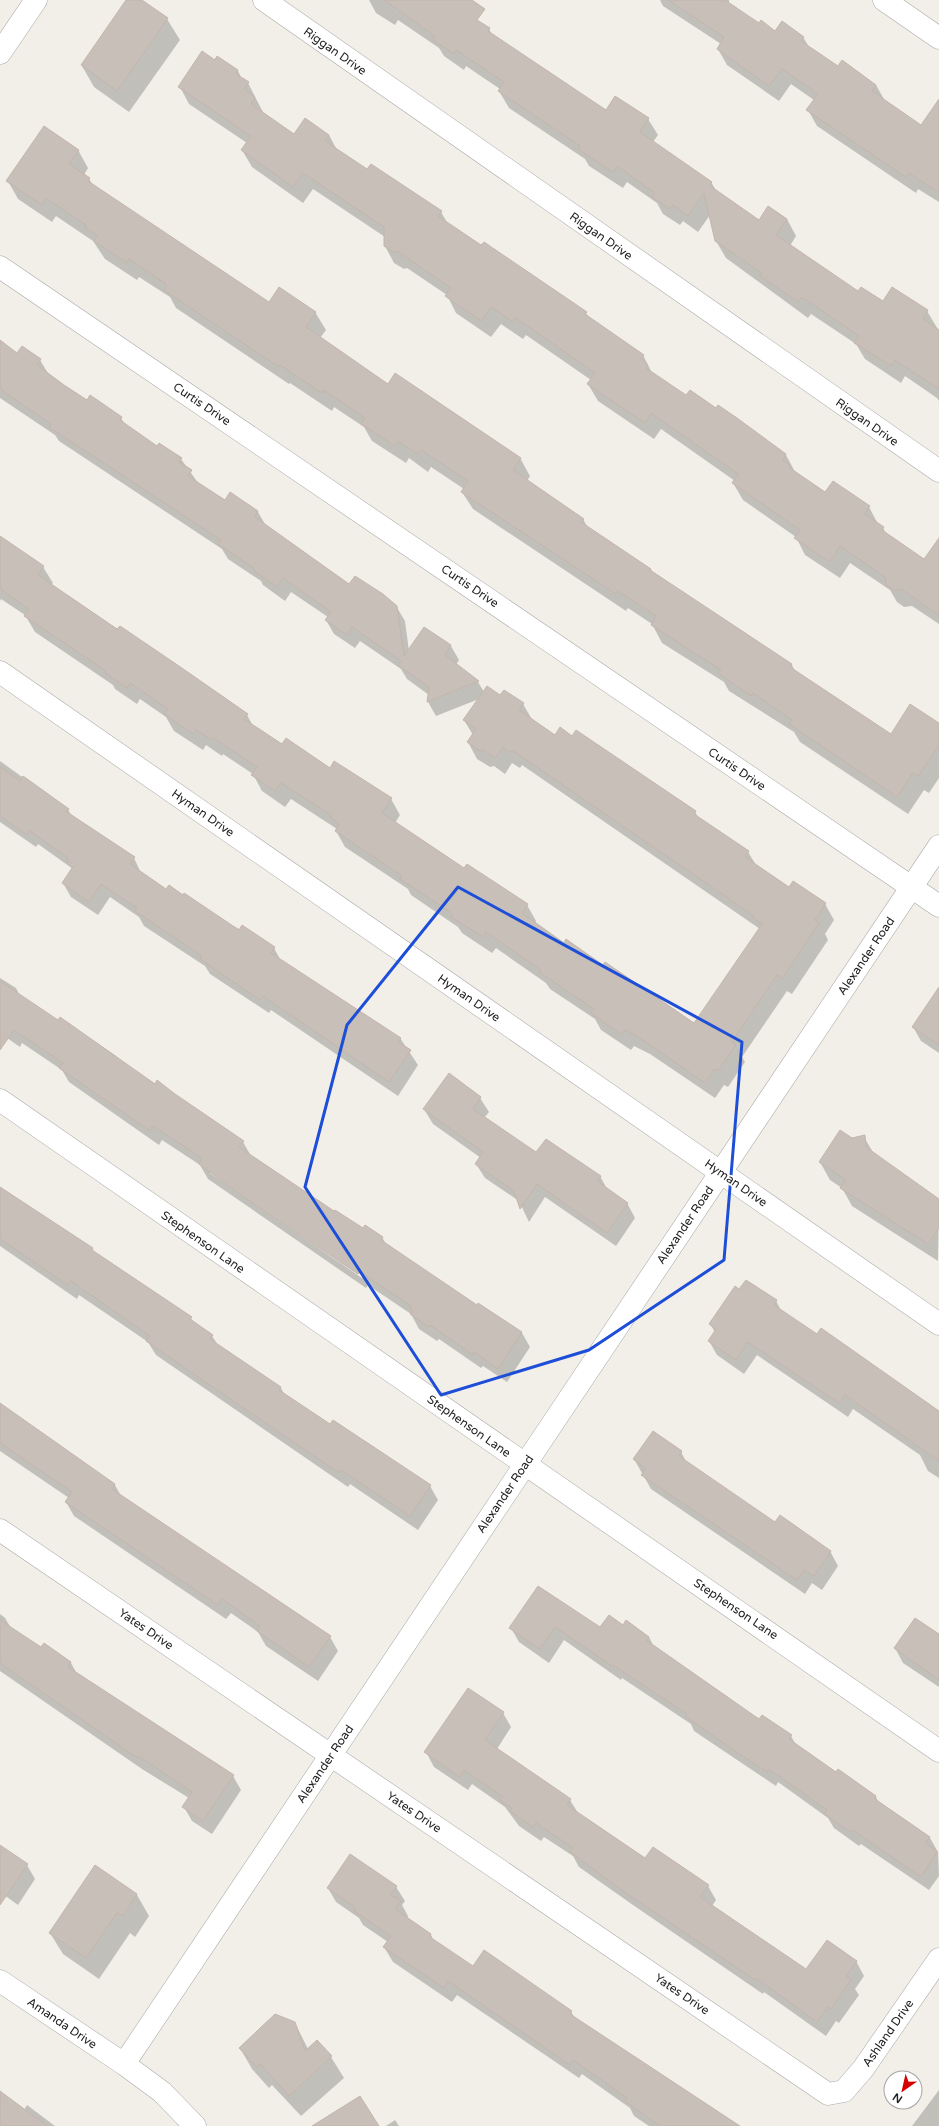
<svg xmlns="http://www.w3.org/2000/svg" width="939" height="2126" font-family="'Varela Round',sans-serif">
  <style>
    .shadow { fill: #0003; fill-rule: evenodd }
    .building { fill: #c7bfb8; stroke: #c4b6ab }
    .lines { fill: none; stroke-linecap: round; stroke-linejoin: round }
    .minor-casing { stroke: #a9a9a9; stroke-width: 23 }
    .tertiary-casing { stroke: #a9a9a9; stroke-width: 23 }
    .minor { stroke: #fff; stroke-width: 22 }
    .tertiary { stroke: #fff; stroke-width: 22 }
    .marked { fill: none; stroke: #1d4ed8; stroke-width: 3; stroke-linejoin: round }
    .labels { text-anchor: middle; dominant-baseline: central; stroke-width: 3.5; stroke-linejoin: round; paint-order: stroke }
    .street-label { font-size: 12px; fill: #222; stroke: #fff }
  </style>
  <rect width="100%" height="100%" fill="#f2efe9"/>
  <g class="shadow">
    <polygon points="128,0 141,0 167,19 180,40 129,112 94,87 82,66"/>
    <polygon points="369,0 449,0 489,29 493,36 606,111 648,119 658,135 653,142 711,182 717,192 759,221 769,207 787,219 796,236 790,246 859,293 883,303 892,288 927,311 939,331 939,401 937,398 905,376 901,383 865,359 856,344 811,314 808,318 726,258 716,241 710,215 698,232 683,221 680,225 663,214 657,203 627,182 623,188 589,166 585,159 509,108 499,91 500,89 466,66 464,70 444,56 439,48 398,20 395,25 376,13"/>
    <polygon points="660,0 729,0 729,4 759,24 775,32 803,37 809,47 838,68 876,85 885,101 939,140 939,202 918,189 916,193 817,126 808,110 814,100 791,84 779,101 727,65 718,49 721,44 663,6"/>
    <polygon points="217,57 238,71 242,79 248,83 264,114 295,135 329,135 337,150 367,171 441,212 448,224 586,313 589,318 643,355 652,373 686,396 736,419 786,455 795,472 826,493 869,507 878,524 883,528 887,535 924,561 939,558 939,624 912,606 904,607 897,602 890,590 850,563 840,578 805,555 796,537 743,500 733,483 735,481 661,429 654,439 598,401 588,384 591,380 526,335 523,339 501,324 491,337 456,313 447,295 407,268 404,269 394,263 385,246 385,237 313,189 303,203 252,167 242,150 247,143 189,104 180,87"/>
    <polygon points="78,150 88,168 84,175 89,179 93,185 269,303 315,312 326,330 320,338 388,385 520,458 530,476 527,481 583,519 588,528 651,569 653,573 792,665 795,671 891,736 939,725 939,778 929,793 924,790 908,814 800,742 794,732 729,691 724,682 662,643 652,624 628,608 626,611 473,509 462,492 464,489 431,467 428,472 409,458 406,463 372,441 364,427 334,407 332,411 290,383 289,384 176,308 170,297 139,277 137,280 105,259 93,241 56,216 52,222 18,199 8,181"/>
    <polygon points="22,348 40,360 49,375 87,402 121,418 126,426 157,447 181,459 199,484 225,502 230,494 258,512 266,526 350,586 396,606 405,621 409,651 425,628 451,646 459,660 456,665 478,682 484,692 523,704 533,721 555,737 573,737 695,812 698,817 748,852 756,865 790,888 825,904 834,920 825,934 828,940 792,994 787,991 742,1057 745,1062 728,1087 724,1085 715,1098 650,1054 634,1046 631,1050 601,1030 595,1019 550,989 546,983 496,948 492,953 462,933 458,927 411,895 408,889 345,847 336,831 337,829 291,799 285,807 262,791 253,774 223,754 222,756 206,745 203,750 174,731 166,717 140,699 137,704 115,689 113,685 35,632 25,615 1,599 0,601 0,537 43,567 53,583 51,585 247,715 253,726 282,745 391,799 400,815 395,823 464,870 527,905 536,921 535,923 564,944 694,1025 760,929 522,765 520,768 512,763 505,774 494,766 490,767 477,759 468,742 473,735 464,720 479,699 436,716 428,702 429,695 407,679 401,669 360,641 355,648 334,634 326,620 328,617 291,592 285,601 263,585 261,581 228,559 222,549 59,441 55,435 0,398 0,351 18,354"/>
    <path d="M0,761L68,810L72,816L134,858L141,873L166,890L274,948L281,961L400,1038L418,1065L398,1096L271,1010L269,1013L210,974L205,966L144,926L139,917L110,897L98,915L71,897L63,883L73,869L38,844L36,847L0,822ZM70,861L79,867L78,869L70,863Z"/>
    <path d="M0,978L16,988L20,996L58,1021L60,1018L116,1056L119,1061L243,1142L251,1156L334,1213L363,1230L382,1237L387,1246L477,1306L479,1304L522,1333L530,1347L507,1382L483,1366L481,1368L439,1339L437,1341L419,1329L411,1314L368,1285L366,1288L208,1179L200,1165L162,1140L159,1145L69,1082L62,1070L22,1043L20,1047L0,1033ZM210,1170L363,1276L362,1278L210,1173Z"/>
    <polygon points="939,1001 939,1053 921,1041 913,1027"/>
    <polygon points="480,1098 489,1112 484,1118 537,1153 600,1176 607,1189 627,1203 635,1218 616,1246 545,1197 529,1222 519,1201 485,1178 476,1164 481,1158 433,1124 424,1109"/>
    <polygon points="864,1137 874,1154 939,1201 938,1261 852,1206 842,1188 830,1180 820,1162 852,1139"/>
    <polygon points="0,1187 191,1318 194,1323 212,1336 218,1345 281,1388 284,1394 331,1426 430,1486 438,1500 418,1530 350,1484 348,1487 156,1355 148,1342 79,1295 77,1299 0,1246"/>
    <polygon points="740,1291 776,1301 782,1312 817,1336 821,1330 939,1411 939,1478 928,1471 920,1455 853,1409 848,1417 757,1355 744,1374 717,1355 709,1341 715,1332 710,1324"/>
    <polygon points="0,1405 115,1485 121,1496 330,1637 338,1651 318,1681 266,1646 258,1632 231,1613 226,1619 74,1516 66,1502 69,1498 0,1451"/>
    <polygon points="681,1452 687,1463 775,1523 830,1551 838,1566 822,1590 812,1583 805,1594 651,1489 634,1459"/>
    <polygon points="538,1587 601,1629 623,1626 649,1637 654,1647 760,1721 791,1736 796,1745 837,1773 876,1797 879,1803 930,1838 938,1852 939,1876 929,1890 861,1844 859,1846 834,1828 828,1818 778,1782 776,1786 694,1731 691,1724 622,1678 621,1680 564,1640 549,1663 519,1642 511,1628"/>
    <polygon points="0,1614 5,1618 11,1628 42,1649 44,1645 71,1663 77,1674 233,1776 241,1790 212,1834 192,1821 184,1807 189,1798 142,1769 0,1671"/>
    <polygon points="939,1635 939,1687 903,1663 895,1648"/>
    <polygon points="503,1713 511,1727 497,1749 570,1800 578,1813 646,1860 708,1886 716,1900 712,1906 807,1970 856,1961 864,1976 855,1989 859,1995 839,2023 836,2021 826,2036 764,1992 763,1994 633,1905 579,1867 573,1856 544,1837 541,1841 519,1826 505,1807 472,1784 468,1790 434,1767 426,1752"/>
    <polygon points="0,1847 27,1865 35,1879 18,1905 0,1892"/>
    <polygon points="96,1867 137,1895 149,1916 135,1937 130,1933 99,1979 63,1954 50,1933"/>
    <polygon points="396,1887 405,1901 402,1905 408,1916 407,1918 431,1935 434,1941 473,1967 571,2012 575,2018 738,2126 649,2126 634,2116 630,2108 582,2074 579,2078 457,1995 452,2002 393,1962 384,1947 388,1942 363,1925 359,1918 336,1902 328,1888"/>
    <polygon points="295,2023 308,2049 317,2041 331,2057 344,2078 301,2116 272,2085 269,2088 252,2069 240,2048"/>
    <polygon points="939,2090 939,2126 912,2126"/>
    <polygon points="27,2105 55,2126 0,2126 0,2109 24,2110"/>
    <polygon points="395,2120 399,2126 386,2126"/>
  </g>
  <g class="building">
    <polygon points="126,0 142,0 168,18 117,91 81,65"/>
    <polygon points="384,0 472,0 485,9 477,20 490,28 488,31 606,110 615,96 649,118 640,132 712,182 709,185 759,220 768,206 787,219 776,235 858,291 861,287 883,301 892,287 928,310 923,319 939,330 939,389 895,360 891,366 854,343 859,336 802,297 798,302 760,276 762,273 715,241 704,193 688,216 673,205 670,209 652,197 655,193 617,166 613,172 578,149 580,146 498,91 504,82 456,50 454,54 433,40 435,36"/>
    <polygon points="668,0 725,0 759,23 761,20 775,31 782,21 804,37 801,41 838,66 842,60 876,85 872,91 921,125 939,99 939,193 909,173 906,177 806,110 818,94 782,69 769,86 717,49 724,37"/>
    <polygon points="202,51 215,60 217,56 238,70 236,74 249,82 244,89 255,97 251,104 294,134 305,118 329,135 325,141 367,169 371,164 442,211 438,216 481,245 484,242 587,312 585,314 644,355 641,359 648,365 646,368 686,395 690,390 716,408 718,405 737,418 786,454 783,460 791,466 790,468 825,492 833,481 870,506 864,514 884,527 882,530 924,559 939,538 939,615 901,589 894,590 886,585 885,577 840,546 830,562 794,538 800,530 732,483 738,474 651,413 645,423 587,384 595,373 516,318 513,322 491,307 481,321 445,296 451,288 397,251 393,252 384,246 384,227 303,173 293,187 241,150 251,136 178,87"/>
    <polygon points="44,126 79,150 69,164 90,178 88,181 269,302 279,287 316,312 306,327 388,384 395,373 521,458 513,470 584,519 581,522 651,569 650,570 792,664 790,667 891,734 910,704 939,723 939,745 918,776 913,773 897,797 789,724 792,720 753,693 751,696 718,673 721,670 651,625 656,616 618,591 616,594 461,492 468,481 421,450 418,454 398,441 395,446 361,424 365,418 324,390 322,393 280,365 279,367 164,290 167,285 129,259 127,263 94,241 97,236 85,227 86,225 46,198 42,205 6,181"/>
    <polygon points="0,340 17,353 22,346 41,359 37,365 64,385 87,400 90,395 122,417 120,420 157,446 159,443 182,458 179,462 192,470 188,476 225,500 230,492 258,511 255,517 349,584 355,576 383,594 397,606 404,656 424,627 451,645 445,655 479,681 427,702 429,687 398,665 401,661 352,627 347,635 325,620 331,612 283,578 277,587 254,571 255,569 218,544 221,540 49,427 51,424 0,389"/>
    <polygon points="0,536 44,566 38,575 117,629 120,626 179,666 248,714 244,719 282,744 286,738 330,768 334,761 392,798 382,813 464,868 467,864 528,904 522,913 564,943 566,939 603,965 605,962 694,1023 762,924 753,918 754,916 512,750 510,753 503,747 495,758 484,750 480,751 467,742 476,729 463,720 487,686 500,695 504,690 524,703 519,710 555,735 560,727 572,736 576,730 696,811 694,814 749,851 745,857 789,887 793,881 826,903 815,920 819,923 782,979 777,975 732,1042 736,1045 718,1071 715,1069 705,1083 640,1038 625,1030 622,1035 591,1013 594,1009 539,972 541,970 486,932 483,937 451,917 453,914 400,879 402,876 335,831 339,824 330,817 331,815 281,783 275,791 251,775 257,767 214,738 212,740 196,730 193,734 164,714 168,709 130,683 127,688 105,673 106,671 24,616 29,609 0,589"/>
    <polygon points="0,767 20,781 23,776 69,809 67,812 135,857 130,864 166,889 169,885 183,895 184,893 239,930 242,925 275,947 271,953 401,1038 398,1042 411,1050 389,1082 263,996 260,1000 200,959 202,956 135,911 137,908 101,884 89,902 62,883 74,865 66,860 68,858 30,831 27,835 0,816"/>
    <polygon points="0,981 58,1020 60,1017 155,1084 157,1080 175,1094 244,1141 239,1147 334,1211 335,1210 363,1228 365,1225 383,1237 381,1240 477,1305 478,1303 522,1332 498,1369 474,1352 473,1355 430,1325 429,1327 410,1314 413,1310 410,1308 411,1306 360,1272 358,1274 244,1197 199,1164 202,1158 153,1126 150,1131 104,1099 59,1068 63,1063 14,1030 0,1050"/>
    <polygon points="939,987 939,1045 912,1027"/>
    <polygon points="449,1073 481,1097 473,1109 536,1152 546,1139 601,1176 597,1181 628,1203 607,1233 537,1184 520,1209 514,1191 475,1164 483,1152 423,1109"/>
    <polygon points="840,1130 852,1138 865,1135 866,1147 939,1199 939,1228 928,1244 840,1188 846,1180 819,1162"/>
    <polygon points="0,1187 93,1248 92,1250 192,1317 190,1319 213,1335 210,1339 281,1387 279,1390 330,1424 333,1420 431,1485 410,1516 341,1470 339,1473 188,1370 146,1341 150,1336 71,1281 68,1285 0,1239"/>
    <polygon points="746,1280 777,1300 774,1305 817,1334 821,1328 939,1411 939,1461 845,1395 839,1403 748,1342 736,1360 708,1341 716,1329 709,1324 735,1286 739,1289"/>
    <polygon points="0,1403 115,1484 112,1489 331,1636 309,1667 257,1631 260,1626 222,1599 218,1605 65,1502 72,1492 0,1443"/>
    <polygon points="653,1431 682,1451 679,1456 775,1522 780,1515 831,1551 814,1576 804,1570 797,1580 641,1475 646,1469 633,1459"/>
    <polygon points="538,1586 600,1627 609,1615 623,1625 626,1620 649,1637 646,1640 759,1719 762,1715 792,1735 789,1739 836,1772 838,1769 876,1796 875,1799 930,1837 926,1843 937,1852 921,1877 853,1830 851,1832 824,1814 827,1810 769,1769 767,1772 738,1753 685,1716 687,1714 613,1665 612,1666 555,1627 540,1649 509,1628"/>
    <polygon points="915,1618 939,1634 939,1680 894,1648"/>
    <polygon points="0,1620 41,1647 44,1643 71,1662 68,1667 234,1775 203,1821 182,1807 192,1792 145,1760 133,1755 0,1663"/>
    <polygon points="468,1688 504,1712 485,1740 571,1799 567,1805 645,1858 653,1847 709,1885 700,1897 806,1969 827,1940 857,1961 846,1976 851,1980 831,2009 828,2007 817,2022 756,1978 755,1980 623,1891 570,1852 573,1848 536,1823 533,1827 510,1811 512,1808 500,1800 503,1797 464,1770 460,1777 424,1752"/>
    <polygon points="0,1845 28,1864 0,1905"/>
    <polygon points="350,1854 397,1886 391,1895 401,1901 395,1909 431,1934 430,1937 473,1966 484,1950 572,2011 570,2014 740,2126 660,2126 625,2101 627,2098 573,2060 570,2065 448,1981 444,1988 383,1947 391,1936 354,1911 356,1908 327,1888"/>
    <polygon points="95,1865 137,1894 123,1916 117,1913 86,1958 49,1933"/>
    <polygon points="275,2014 295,2022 305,2051 317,2040 332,2056 289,2096 260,2064 257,2067 239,2048"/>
    <polygon points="0,2091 47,2126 0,2126"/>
    <polygon points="360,2096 379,2126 312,2126"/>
  </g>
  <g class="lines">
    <g class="minor-casing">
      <g id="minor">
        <polyline points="264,0 939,471"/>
        <polyline points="884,0 939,38"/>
        <polyline points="0,267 939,906"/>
        <polyline points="0,672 939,1324"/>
        <polyline points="0,1100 939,1751"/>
        <polyline points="0,1530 828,2094 844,2091 863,2069 939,1959"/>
        <polyline points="0,1981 124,2064 162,2092 195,2126"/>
        <polyline points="124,2064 939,846"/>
      </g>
    </g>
    <g class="tertiary-casing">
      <polyline id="tertiary" points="0,53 36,0"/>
    </g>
    <use href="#minor" class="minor"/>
    <use href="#tertiary" class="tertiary"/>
  </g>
  <path class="marked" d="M458,887L742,1042L724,1260L589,1350L441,1395L305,1187L347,1025Z"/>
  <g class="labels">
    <g class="street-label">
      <text transform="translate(335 51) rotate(35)">Riggan Drive</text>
      <text transform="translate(601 236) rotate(35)">Riggan Drive</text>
      <text transform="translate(202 404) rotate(34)">Curtis Drive</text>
      <text transform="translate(867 422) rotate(35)">Riggan Drive</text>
      <text transform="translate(470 586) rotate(34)">Curtis Drive</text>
      <text transform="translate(737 769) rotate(34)">Curtis Drive</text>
      <text transform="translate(203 813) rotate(35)">Hyman Drive</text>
      <text transform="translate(866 956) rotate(-56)">Alexander Road</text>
      <text transform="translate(469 998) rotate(35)">Hyman Drive</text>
      <text transform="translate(736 1183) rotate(35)">Hyman Drive</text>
      <text transform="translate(685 1225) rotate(-56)">Alexander Road</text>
      <text transform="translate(203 1242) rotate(35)">Stephenson Lane</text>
      <text transform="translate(469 1426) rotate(35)">Stephenson Lane</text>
      <text transform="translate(505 1494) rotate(-56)">Alexander Road</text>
      <text transform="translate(736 1609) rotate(34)">Stephenson Lane</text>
      <text transform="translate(146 1629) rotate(34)">Yates Drive</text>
      <text transform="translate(325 1764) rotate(-56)">Alexander Road</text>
      <text transform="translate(414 1812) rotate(34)">Yates Drive</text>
      <text transform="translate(682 1994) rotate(34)">Yates Drive</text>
      <text transform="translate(62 2023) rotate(34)">Amanda Drive</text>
      <text transform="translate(888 2033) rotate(-55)">Ashland Drive</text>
    </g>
  </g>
  <g transform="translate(903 2090) rotate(214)"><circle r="19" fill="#ffffff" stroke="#a7a7a7"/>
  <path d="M0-3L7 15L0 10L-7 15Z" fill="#d40000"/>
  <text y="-6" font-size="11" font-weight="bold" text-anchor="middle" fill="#222222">N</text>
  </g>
</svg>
